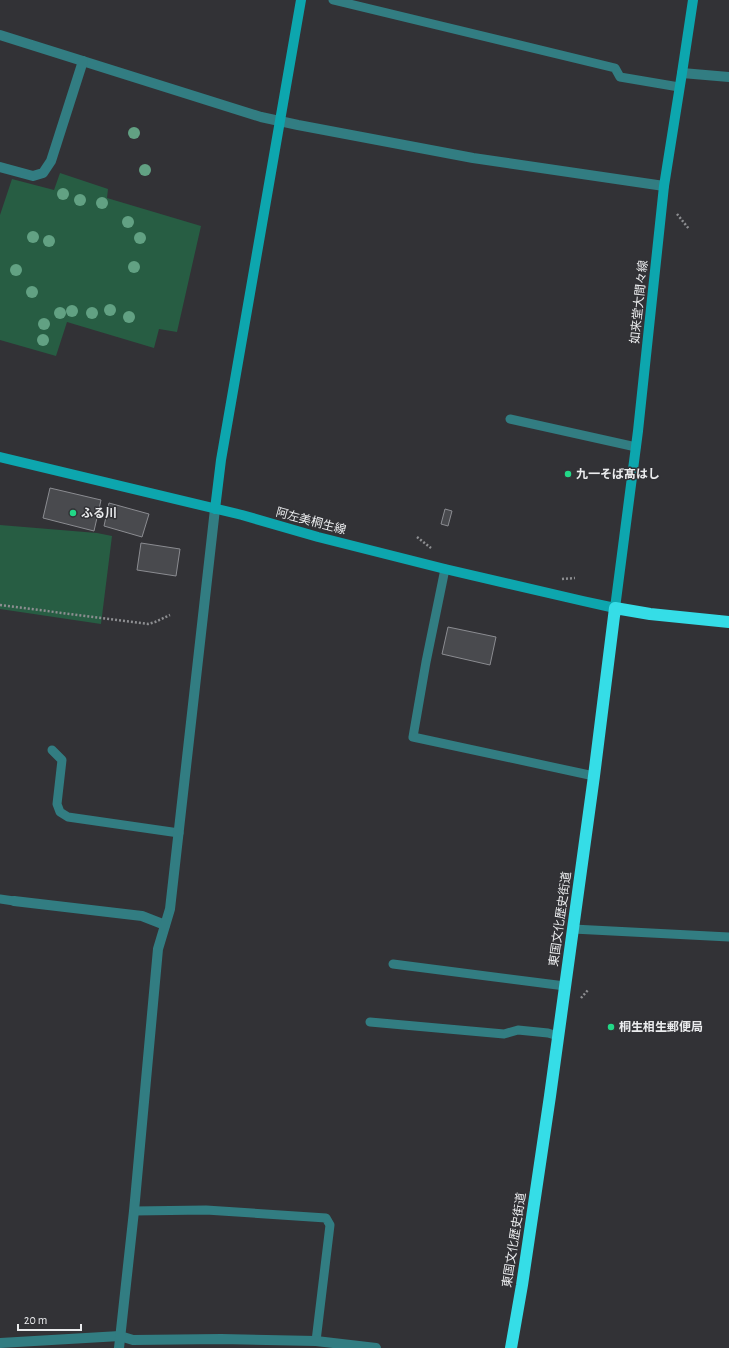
<svg xmlns="http://www.w3.org/2000/svg" width="729" height="1348" font-family="'Alegreya Sans','Noto Sans JP',sans-serif">
  <style>
    .green { fill: #275d43 }
    .building { fill: #494a4e; stroke: #8b8c91 }
    .lines { fill: none; stroke-linecap: round; stroke-linejoin: round }
    .path { stroke: #8d8e91; stroke-width: 2.5; stroke-dasharray: 2 2; stroke-linecap: butt }
    .lane { stroke: #327d82; stroke-width: 9 }
    .street { stroke: #327d82; stroke-width: 10 }
    .secondary { stroke: #0da6ae; stroke-width: 10 }
    .highway { stroke: #35dde7; stroke-width: 12 }
    .tree { fill: #62a183 }
    .poi-dot { fill: #22d887; stroke: #323236; stroke-width: 1.5 }
    .labels { text-anchor: middle; dominant-baseline: central; stroke-width: 3; stroke-linejoin: round; paint-order: stroke }
    .street-label { font-size: 12px; fill: #ebecee; stroke: #323236 }
    .poi-label { font-size: 12px; font-weight: bold; fill: #ebecee; stroke: #323236; text-anchor: start }
  </style>
  <rect width="100%" height="100%" fill="#323236"/>
  <g class="green">
    <polygon points="60,173 108,189 107,198 201,226 177,332 159,329 154,348 67,322 56,356 0,340 0,215 12,179 54,190"/>
    <polygon points="0,525 97,533 112,536 101,624 0,609"/>
  </g>
  <g class="building">
    <polygon points="50,488 101,500 94,531 43,518"/>
    <polygon points="109,503 149,514 142,537 104,526"/>
    <polygon points="445,509 452,511 448,526 441,524"/>
    <polygon points="141,543 180,549 176,576 137,570"/>
    <polygon points="448,627 496,637 490,665 442,654"/>
  </g>
  <g class="lines">
    <g class="path">
      <polyline points="677,214 689,229"/>
      <polyline points="417,537 431,548"/>
      <polyline points="562,579 575,578"/>
      <polyline points="0,605 148,624 155,622 170,615"/>
      <polyline points="581,998 588,990"/>
    </g>
    <g class="lane">
      <polyline points="333,0 615,68 620,77 679,87"/>
      <polyline points="510,419 636,447"/>
      <polyline points="445,569 426,662 413,737 594,776"/>
      <polyline points="52,750 62,760 57,804 60,812 68,817 179,833"/>
      <polyline points="0,899 14,901"/>
      <polyline points="573,929 729,937"/>
      <polyline points="393,964 565,986"/>
      <polyline points="370,1022 504,1034 518,1030 548,1033 558,1036"/>
      <polyline points="134,1211 206,1210 326,1218 330,1225 316,1341"/>
    </g>
    <g class="street">
      <polyline points="0,35 261,117 298,125 473,158 664,186"/>
      <polyline points="682,73 729,77"/>
      <polyline points="0,167 33,176 43,173 51,161 83,61"/>
      <polyline points="14,901 142,916 165,925"/>
      <polyline points="0,1343 120,1336 133,1340 221,1339 316,1341 376,1348"/>
      <polyline points="119,1348 134,1211 158,949 170,909 215,509"/>
    </g>
    <g class="secondary">
      <polyline points="0,457 242,515 318,537 445,569 583,601 615,608 638,431 664,186 682,73 693,0"/>
      <polyline points="215,509 221,460 301,0"/>
    </g>
    <polyline class="highway" points="511,1348 522,1285 550,1096 594,776 615,608 650,614 729,622"/>
  </g>
  <g class="tree">
    <circle cx="134" cy="133" r="6"/>
    <circle cx="145" cy="170" r="6"/>
    <circle cx="63" cy="194" r="6"/>
    <circle cx="80" cy="200" r="6"/>
    <circle cx="102" cy="203" r="6"/>
    <circle cx="128" cy="222" r="6"/>
    <circle cx="33" cy="237" r="6"/>
    <circle cx="140" cy="238" r="6"/>
    <circle cx="49" cy="241" r="6"/>
    <circle cx="134" cy="267" r="6"/>
    <circle cx="16" cy="270" r="6"/>
    <circle cx="32" cy="292" r="6"/>
    <circle cx="110" cy="310" r="6"/>
    <circle cx="72" cy="311" r="6"/>
    <circle cx="60" cy="313" r="6"/>
    <circle cx="92" cy="313" r="6"/>
    <circle cx="129" cy="317" r="6"/>
    <circle cx="44" cy="324" r="6"/>
    <circle cx="43" cy="340" r="6"/>
  </g>
  <g class="poi-dot">
    <circle cx="568" cy="474" r="4"/>
    <circle cx="73" cy="513" r="4"/>
    <circle cx="611" cy="1027" r="4"/>
  </g>
  <g class="labels">
    <g class="street-label">
      <text transform="translate(639 302) rotate(-84)">如来堂大間々線</text>
      <text transform="translate(311 521) rotate(15)">阿左美桐生線</text>
      <text transform="translate(560 919) rotate(-82)">東国文化歴史街道</text>
      <text transform="translate(514 1240) rotate(-81)">東国文化歴史街道</text>
    </g>
    <g class="poi-label">
      <text x="576" y="474">九一そば髙はし</text>
      <text x="81" y="513">ふる川</text>
      <text x="619" y="1027">桐生相生郵便局</text>
    </g>
  </g>
  <path d="M18 1324v6h63v-6" fill="none" stroke="#ebecee" stroke-width="2"/>
  <text x="24" y="1324" font-size="12" fill="#ebecee" stroke="#323236" stroke-width="3" paint-order="stroke">20 m</text>
</svg>
